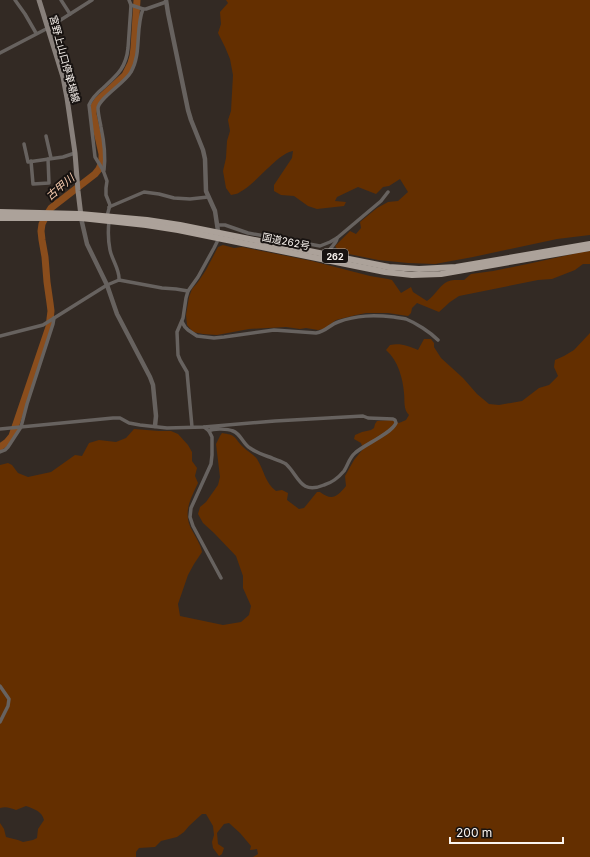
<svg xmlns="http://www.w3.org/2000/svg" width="590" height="857" font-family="Inter,'Noto Sans JP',sans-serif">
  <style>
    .green { fill: #642f00 }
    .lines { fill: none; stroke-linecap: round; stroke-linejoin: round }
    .river { stroke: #8a4d1c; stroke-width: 7 }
    .minor { stroke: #67625f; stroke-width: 3.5 }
    .tertiary { stroke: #67625f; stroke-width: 4.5 }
    .secondary { stroke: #88807b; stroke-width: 5 }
    .trunk { stroke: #aca29a; stroke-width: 6 }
    .labels { text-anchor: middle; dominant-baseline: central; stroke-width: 4; stroke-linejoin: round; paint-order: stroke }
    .shield { fill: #181311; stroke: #b6b0ac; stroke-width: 1 }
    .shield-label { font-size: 9px; font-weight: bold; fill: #faf4ef }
    .street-label { font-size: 10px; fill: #faf4ef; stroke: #181311 }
    .water-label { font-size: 11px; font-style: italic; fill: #f8ccaf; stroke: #181311 }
  </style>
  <rect width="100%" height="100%" fill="#332a24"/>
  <g class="green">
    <path d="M226,0H590V235L557,239L473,257L435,264L408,263L378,260L339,252L335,246L350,231L356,234L361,228L360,222L377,208L388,202L398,201L408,192L400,179L389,186L383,187L376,194L358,187L337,197L335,201L346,202L344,206L317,209L308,206L294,196L281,195L274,191V185L292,158L293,151C278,153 256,184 240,192C238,194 234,194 231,195L226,188L223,171L226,158L227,141L230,131L228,120L231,111L233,75L230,59L225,47L218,33L221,24L220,12L228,3Z"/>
    <path d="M223,245L234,248L242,247L312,261L370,276L388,279L392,280L401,293L411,287L413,292L427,301C434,296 439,287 445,283C450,279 458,280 464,280L471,274L493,271L532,263L582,252L590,251V264H583L575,270L552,279L538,280L459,296L450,302L439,312L417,303L412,308L411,313L408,316L388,313H366L356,315L336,320L324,329L318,330L306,328L300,329L286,327L249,329L217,335L203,334L193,332L187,325L186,315L189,297L192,289L198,282L206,270L218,247Z"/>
    <path d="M590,333V857H253L258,854L257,849L250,850L251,846L240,833L229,823L224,824L217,833L218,844L224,848L222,854L219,856L213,848L212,842L214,835L213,826L206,814H202L189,826L184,832L177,837L161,841L155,847L139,848L136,852V857H0V823L4,829L6,837L18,840L23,842L33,840L37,838L38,829L44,820C42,811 34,809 26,806L16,810C11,808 6,806 0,808V465L8,463L12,465L18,473L28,477L51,472L75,455L82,456L89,443L99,440L116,442L126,438L134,429L159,431H171L178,434L188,445L192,452V461L197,468L195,476L198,483C190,500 182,514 193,532C196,538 201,545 202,552L194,564L188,575L178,604L180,616L223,625L241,622L249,615L251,606L243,588V576L236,556L214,533L203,523L198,514L200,507L206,502L218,485L220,477L216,444L220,436L222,433C236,435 234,437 242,446C247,451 253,454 257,459C264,470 265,483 276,491L282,490L288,493L287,500L299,509L304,508L317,492H320C332,501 337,497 346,486L345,476L354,460L363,449L361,443L354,439L355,435L362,432L371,430L374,428L375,424L377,421L391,420L399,423L406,420L409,415C403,409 405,401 404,393C403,379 398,360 386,350L390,345C401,343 408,346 418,350L424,339H431L434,343V347L441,358L463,378L477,394L489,404L499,405L522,401L539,388L549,385L558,376L554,367L555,360L564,356L574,350Z"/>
  </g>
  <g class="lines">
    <polyline class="river" points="0,447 7,442 12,436 49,327 51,311 50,303 47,282 45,257 42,240 41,231 42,224 46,216 51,208 95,174 99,169 102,162 102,154 93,114 94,106 98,100 125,75 131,63 133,56 134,48 137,0"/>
    <g class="minor">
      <polyline points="15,0 25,14 36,33"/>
      <polyline points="61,0 70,14"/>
      <polyline points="129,0 131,5 143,9 146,9 166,2"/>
      <polyline points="0,53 48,28 92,0"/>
      <polyline points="46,136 51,158"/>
      <polyline points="24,144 28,162 63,157 75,153"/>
      <polyline points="31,161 33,184 49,183 48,159"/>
      <path d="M103,171L104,170C106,155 104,141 101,127C100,121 98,114 98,108C99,98 125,83 131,72C142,53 135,29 143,9"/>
      <polyline points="109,207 144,192 159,194 174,198 190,199 208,197"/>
      <path d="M107,216L110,205L106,195V188L107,181L103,170L95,157L89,105C92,98 97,93 103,88C117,75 126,68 128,48L131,5"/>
      <path d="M109,221C108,230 108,240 110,250C112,260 120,270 119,280"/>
      <polyline points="218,225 225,225 248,233 320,246 330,242 337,238 381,201 388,192"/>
      <path d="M327,255C329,247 337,244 337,238"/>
      <path d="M182,322L185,327L188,330L197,336L214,338L224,337L274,330L316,333C327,331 329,325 338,322C357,315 374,315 394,317C398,318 402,318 406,319C416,323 430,332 438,340"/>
      <polyline points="0,336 43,325 107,285 119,280 162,288 176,289 188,291"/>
      <polyline points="192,427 187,372 180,360 178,355 177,332 183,318 186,298 188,291 198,277 214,248 217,242"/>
      <polyline points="204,427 209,431 212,437 212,455 211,464 191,508 190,517 193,526 221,578"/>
      <path d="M0,429L113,418H120L129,423L140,425L167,428L204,427L275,421L363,416L368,418L393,419L395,420L396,423C391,434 365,444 355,453C349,458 348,465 344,471C339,477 331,483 324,485C300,495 299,476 286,464C282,461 276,460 272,458C264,455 257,453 250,448C243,444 241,434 233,431C228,429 214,428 209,431"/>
      <polyline points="0,452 5,450 8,447 21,427 27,404 53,324 54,318"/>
      <polyline points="0,686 9,699 8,706 0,722"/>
    </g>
    <g class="tertiary">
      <polyline points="166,0 168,13 188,110 191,120 203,150 205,159 206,191 215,211 218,231"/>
      <polyline points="81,218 87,244 107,285 117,314 150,377 153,385 156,416 155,426"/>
    </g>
    <polyline class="secondary" points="39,0 63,77 67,98 75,153 78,191 81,216"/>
    <g class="trunk">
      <polyline points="0,212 80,214 147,220 180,225 389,267 419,269 456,267 590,244"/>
      <polyline points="0,218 81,218 146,225 178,230 385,272 412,275 441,274 590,248"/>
    </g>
  </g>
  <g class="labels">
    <rect class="shield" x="322" y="249" width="26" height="14" rx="3"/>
    <g class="shield-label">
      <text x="335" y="256">262</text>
    </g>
    <g class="street-label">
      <text transform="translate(65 59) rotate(75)">宮野上山口停車場線</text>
      <text transform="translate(286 241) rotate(11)">国道262号</text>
    </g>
    <g class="water-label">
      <text transform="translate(60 187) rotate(-40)">古甲川</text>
    </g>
  </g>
  <path d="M450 837v6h113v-6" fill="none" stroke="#faf4ef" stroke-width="2"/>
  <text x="456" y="837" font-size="12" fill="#faf4ef" stroke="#181311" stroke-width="3" paint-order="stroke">200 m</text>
</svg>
